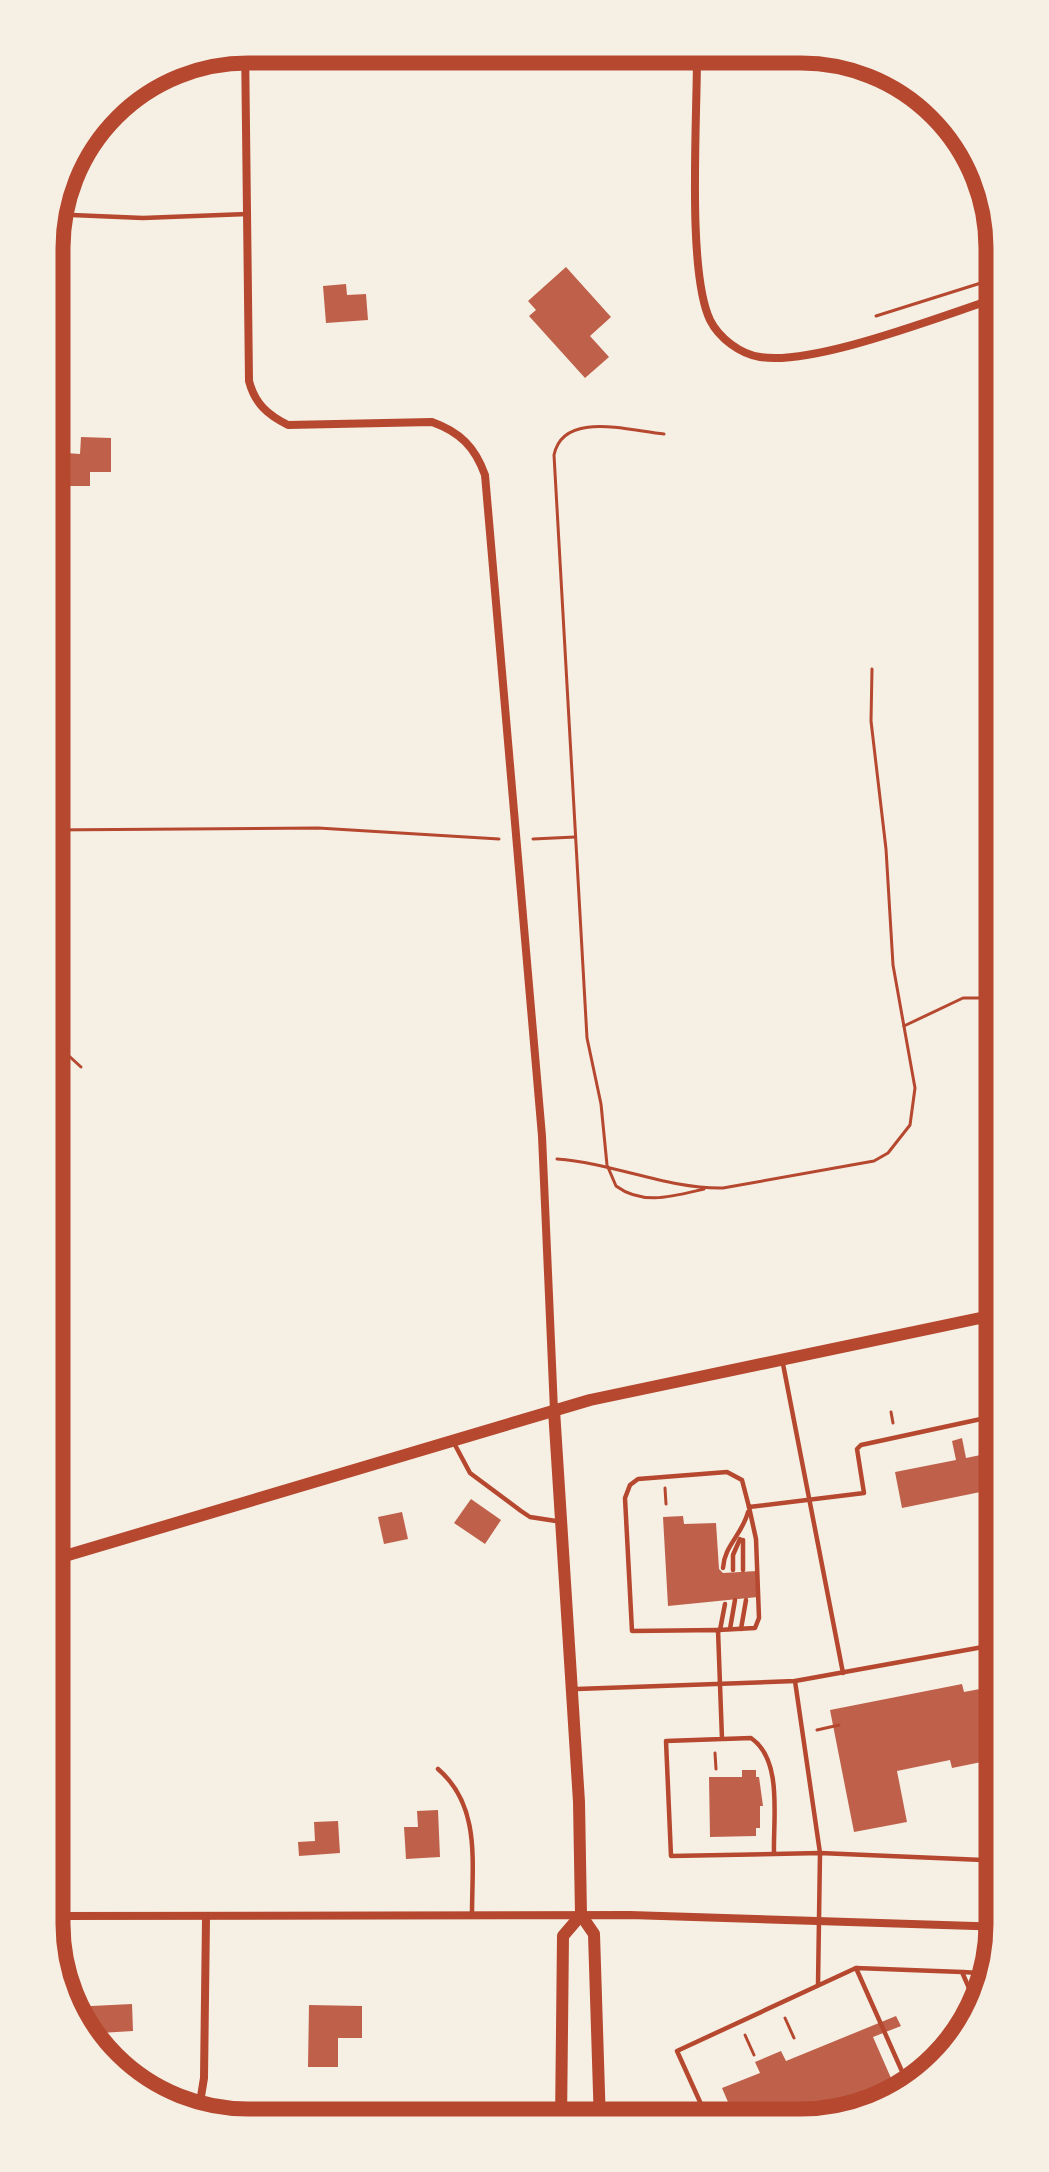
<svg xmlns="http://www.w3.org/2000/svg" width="1049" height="2172" font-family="'Asap Condensed',sans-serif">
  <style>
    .building { fill: #bf614a }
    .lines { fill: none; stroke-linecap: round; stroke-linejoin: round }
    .path { stroke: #b5482f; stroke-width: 3 }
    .service { stroke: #b5482f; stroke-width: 4.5 }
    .minor { stroke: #b5482f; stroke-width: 8 }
    .secondary { stroke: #b5482f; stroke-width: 12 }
    .primary { stroke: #b5482f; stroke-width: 12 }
    .rim { fill: none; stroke: #b5482f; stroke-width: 15 }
  </style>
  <rect width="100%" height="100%" fill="#f6efe4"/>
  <g class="building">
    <polygon points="566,267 611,317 590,336 609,357 585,378 529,316 536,310 528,301"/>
    <polygon points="346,284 347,295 366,294 368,320 326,323 323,286"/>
    <polygon points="81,437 111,438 111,472 90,472 90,486 65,486 66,453 80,454"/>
    <polygon points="962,1438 966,1458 1005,1450 1005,1487 902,1508 895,1472 956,1460 952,1441"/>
    <polygon points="471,1499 501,1520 485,1544 454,1523"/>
    <polygon points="402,1512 408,1539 384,1544 378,1517"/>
    <polygon points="683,1516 684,1524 716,1523 719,1569 723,1573 757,1571 758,1597 668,1606 663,1517"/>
    <polygon points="962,1684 964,1692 1006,1684 1006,1757 952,1768 950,1760 897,1771 907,1822 854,1832 830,1710"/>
    <polygon points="742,1770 756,1770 756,1777 759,1777 763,1806 760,1806 760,1828 756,1828 756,1836 710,1837 709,1777 742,1777"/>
    <polygon points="438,1810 440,1857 406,1859 404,1827 418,1827 417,1811"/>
    <polygon points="338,1821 340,1853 299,1856 298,1842 315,1841 314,1822"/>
    <polygon points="132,2004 133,2031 84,2034 71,2014 71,2007"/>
    <polygon points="309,2005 362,2006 362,2038 338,2038 338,2067 308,2067"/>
    <polygon points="896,2016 901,2026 873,2037 898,2094 855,2123 737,2123 722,2088 760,2073 755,2062 781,2051 786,2061"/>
  </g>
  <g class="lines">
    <g class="path">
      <polyline points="876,316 1000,277"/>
      <path d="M664,434C630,431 563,410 554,455L587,1038L601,1104L607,1165L616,1186C643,1206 674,1196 704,1189"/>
      <polyline points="46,830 318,828 499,839"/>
      <polyline points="533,839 575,837"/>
      <polyline points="904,1026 963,998 1003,998"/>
      <polyline points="46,1035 81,1067"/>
      <path d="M557,1159C613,1163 667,1189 723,1188L874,1161L888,1153L910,1125L915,1088L893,965L886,849L871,721L872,669"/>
      <polyline points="891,1412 893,1423"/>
      <polyline points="665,1488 666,1504"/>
      <polyline points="817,1730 839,1725"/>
      <polyline points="715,1753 716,1769"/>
      <polyline points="785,2018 794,2038"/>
      <polyline points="745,2035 754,2055"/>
    </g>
    <g class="service">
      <polyline points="48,214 143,218 247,214"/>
      <polyline points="783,1364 843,1673"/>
      <polyline points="1004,1414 861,1445 857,1449 864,1493 749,1507 742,1480 727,1472 638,1479 630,1485 625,1498 632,1631 718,1630 722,1739 666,1741 671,1856 820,1853 1006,1861"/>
      <polyline points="455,1445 470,1473 521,1511 530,1517 556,1521"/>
      <polyline points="743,1540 743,1570"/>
      <path d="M723,1568C724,1546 742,1535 748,1512"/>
      <polyline points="733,1570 733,1555 740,1539"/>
      <polyline points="730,1629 735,1600"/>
      <polyline points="741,1629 746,1600"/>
      <polyline points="718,1630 755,1628 759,1618 756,1539 749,1507"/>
      <polyline points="720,1630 725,1604"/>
      <polyline points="795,1681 820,1853 818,1985"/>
      <polyline points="577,1689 795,1681 1005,1643"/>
      <path d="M723,1739L751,1738C783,1760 773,1818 774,1853"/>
      <path d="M438,1769C481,1806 472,1862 472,1914"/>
      <polyline points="856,1968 909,2087"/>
      <polyline points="963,1972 993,1974"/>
      <polyline points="710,2124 677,2051 856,1968 962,1972 979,2011"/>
    </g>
    <g class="minor">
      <path d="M245,43L249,381C255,404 268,415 288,425L432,422C460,432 475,447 485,475L542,1136L554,1410"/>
      <path d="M697,45C698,108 686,269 710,320C719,338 740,354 760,357C815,366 943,315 1000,297"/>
      <polyline points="49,1916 630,1915 1006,1927"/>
      <polyline points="197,2121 204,2078 206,1918"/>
    </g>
    <g class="secondary">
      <polyline points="554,1410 579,1802 581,1915 594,1934 600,2124"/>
      <polyline points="561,2124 563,1936 581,1915"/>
    </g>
    <polyline class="primary" points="48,1561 590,1400 1004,1313"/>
  </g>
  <path d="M0 0H1049V2172H0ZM248 63H801A185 185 0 0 1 986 248V1924A185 185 0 0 1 801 2109H248A185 185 0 0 1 63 1924V248A185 185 0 0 1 248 63Z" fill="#f6efe4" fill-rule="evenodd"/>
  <path class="rim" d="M248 63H801A185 185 0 0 1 986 248V1924A185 185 0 0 1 801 2109H248A185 185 0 0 1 63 1924V248A185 185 0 0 1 248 63Z"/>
</svg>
